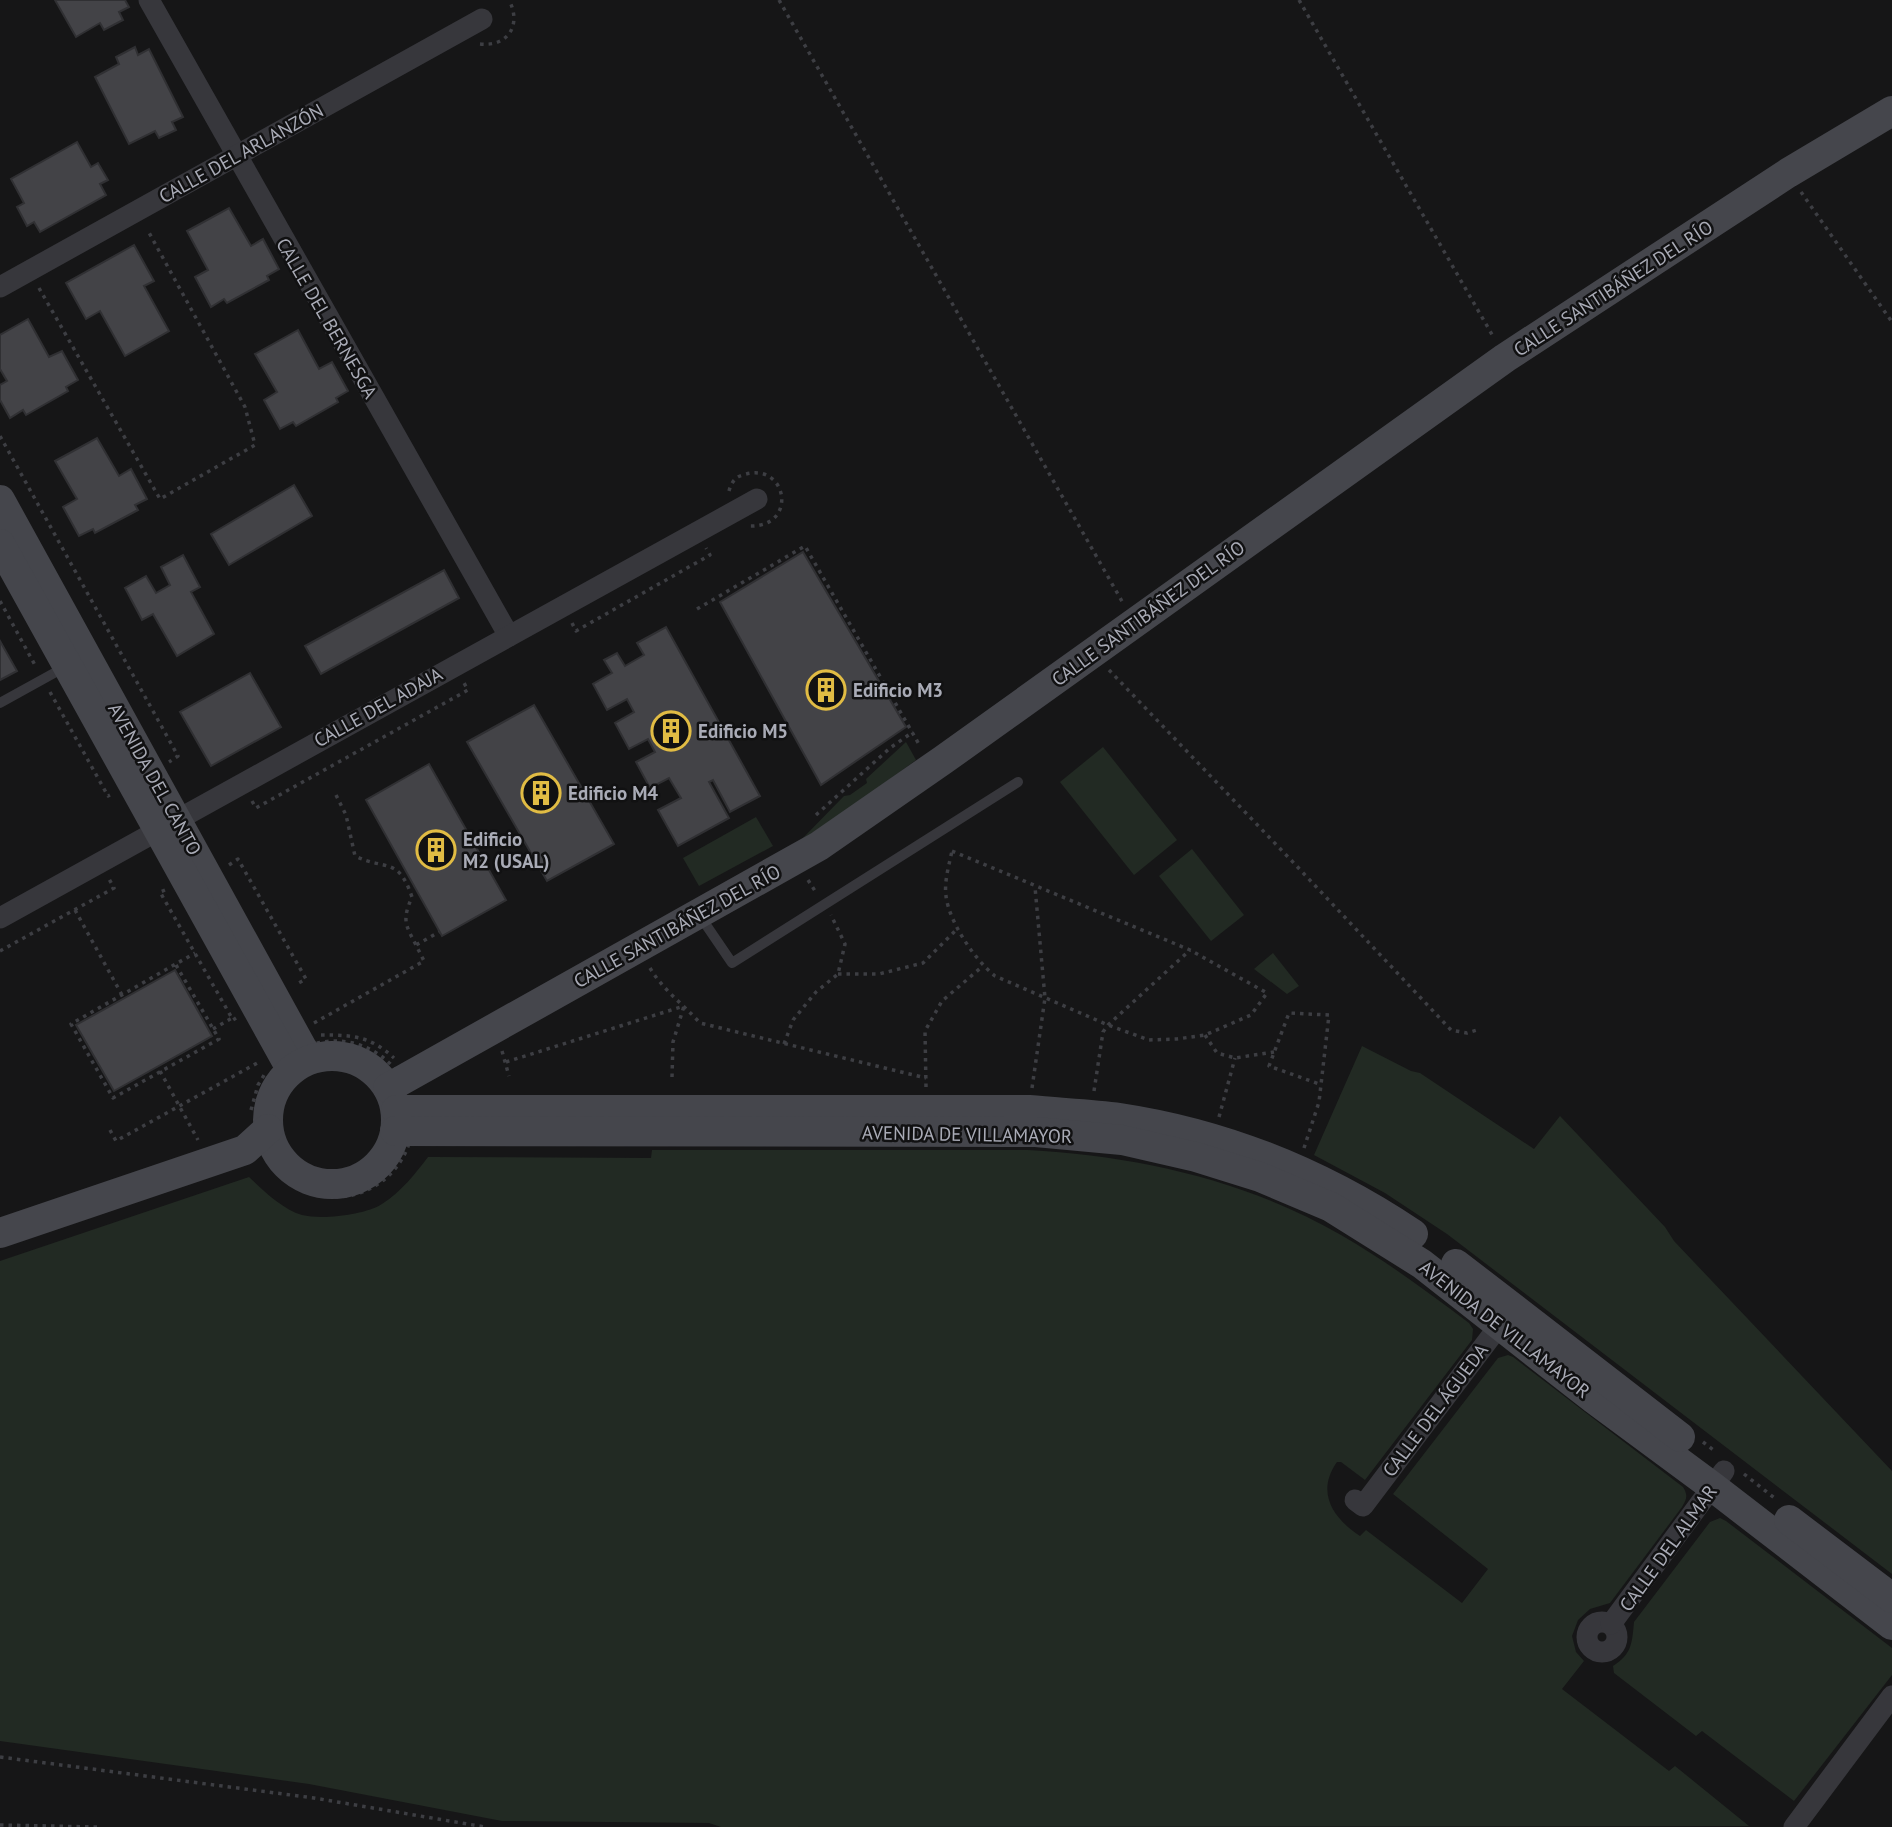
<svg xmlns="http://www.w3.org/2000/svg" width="1892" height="1827" font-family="'PT Sans',sans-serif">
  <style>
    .green { fill: #222a23 }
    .building { fill: #434347; stroke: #303033; stroke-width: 2 }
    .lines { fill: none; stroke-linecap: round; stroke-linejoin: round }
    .path { stroke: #3d3e43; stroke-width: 3.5; stroke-dasharray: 3.5 5; stroke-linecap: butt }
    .lane { stroke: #37373c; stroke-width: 10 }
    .street { stroke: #37373c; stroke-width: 21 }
    .secondary { stroke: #45464c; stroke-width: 30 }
    .labels { text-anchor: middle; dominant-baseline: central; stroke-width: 5; stroke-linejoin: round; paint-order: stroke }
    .street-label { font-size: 19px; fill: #a9abb6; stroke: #111112 }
    .poi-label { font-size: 19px; font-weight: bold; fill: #a9abb6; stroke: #111112; text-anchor: start }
  </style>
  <rect width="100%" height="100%" fill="#161617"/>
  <g class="green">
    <polygon points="906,742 916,760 838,817 802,839 844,796 850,795 867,783 866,779"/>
    <polygon points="1103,747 1177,840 1134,875 1060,782"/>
    <polygon points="756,817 773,846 699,886 683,858"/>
    <polygon points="1192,849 1244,915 1211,941 1159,876"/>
    <polygon points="1273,953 1299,986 1287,994 1254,969"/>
    <polygon points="1362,1046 1411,1071 1420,1073 1534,1149 1560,1116 1665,1227 1674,1241 1892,1471 1892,1574 1447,1234 1385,1193 1314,1155"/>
    <path d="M652,1150H1028C1137,1156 1246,1180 1341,1235C1386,1261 1428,1292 1469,1323L1473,1329L1472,1340L1365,1480L1341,1462H1337C1315,1493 1334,1519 1360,1536L1366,1530L1462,1603L1488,1569L1393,1494L1498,1358L1508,1355L1513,1357L1683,1487C1688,1495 1687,1499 1682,1507L1610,1603L1590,1609L1578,1620L1572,1636L1576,1652L1584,1661L1562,1689L1669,1771L1675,1766L1749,1826L721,1827L709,1823L502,1821L309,1784L0,1741V1261L249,1177C264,1191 282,1209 302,1215C322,1220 365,1215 382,1204C401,1192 415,1174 428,1157L651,1158Z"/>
    <path d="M1720,1518L1726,1521L1892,1648V1675L1794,1801L1702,1731L1696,1736L1614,1673L1613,1666C1632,1654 1632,1643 1634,1622L1710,1522Z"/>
  </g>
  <g class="building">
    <polygon points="55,0 125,0 129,7 119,12 123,20 104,30 100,23 76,37"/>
    <polygon points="135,47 138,55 149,49 183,117 172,122 176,130 159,138 155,131 129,144 95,77 119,64 116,57"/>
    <polygon points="77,142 91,167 98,163 108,180 100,184 106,195 40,232 34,222 27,226 17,207 24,203 11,179"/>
    <polygon points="229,208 251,246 263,239 279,269 267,276 269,280 227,303 224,299 211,307 195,277 208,270 187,231"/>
    <polygon points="134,245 154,281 144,286 169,331 125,356 100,311 86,319 66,283"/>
    <polygon points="28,319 49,357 62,351 78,380 66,387 68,391 26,415 23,410 10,418 0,400 0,385 7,381 0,369 0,335"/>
    <polygon points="298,330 319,369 332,362 348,391 336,398 338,402 296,426 293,422 280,429 264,400 277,392 255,354"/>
    <polygon points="97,438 119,476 131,469 147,499 135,505 138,510 95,533 93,529 79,536 63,507 77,499 55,461"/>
    <polygon points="294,485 312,516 229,565 211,534"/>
    <polygon points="803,552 906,727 821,785 720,602"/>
    <polygon points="183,555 200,587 191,592 214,634 177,656 153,614 142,620 125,588 146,576 156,593 170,585 161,567"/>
    <polygon points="444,570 459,598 321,674 305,646"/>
    <polygon points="666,627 760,796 730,812 713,780 709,782 729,818 678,846 658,810 681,798 669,778 650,788 636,762 655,752 648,739 629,749 615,723 634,712 627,699 607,710 593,684 612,673 604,660 617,653 625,666 644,655 637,643"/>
    <polygon points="0,641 17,671 0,680"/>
    <polygon points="250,673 281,727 211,766 180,712"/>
    <polygon points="534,705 614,844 547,881 467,742"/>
    <polygon points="429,764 506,900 442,936 366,800"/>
    <polygon points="175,970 212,1036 114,1091 76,1025"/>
  </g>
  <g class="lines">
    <g class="path">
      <polyline points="779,0 1123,603"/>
      <polyline points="1299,0 1494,338"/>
      <path d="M480,44C508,47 522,25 509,0"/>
      <polyline points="1801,192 1892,322"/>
      <polyline points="39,288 160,499 255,445 245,407 147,229"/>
      <polyline points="0,436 178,756 169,762"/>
      <path d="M729,491C731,483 735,477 743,475C787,460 799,527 750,526"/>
      <polyline points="0,601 36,667"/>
      <polyline points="697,609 805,546 920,746"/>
      <polyline points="572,623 576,631 710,555 706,548"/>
      <polyline points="1109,670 1290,859 1451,1030 1467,1033 1477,1030"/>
      <polyline points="50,692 108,796 110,795"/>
      <path d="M336,795L346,815L355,856C386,871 398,856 412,897C402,920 405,924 416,945"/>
      <polyline points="252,801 256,808 468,690 464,683"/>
      <polyline points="816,815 890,748 913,732"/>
      <path d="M952,851L1190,950L1267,993L1251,1015L1205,1035L1177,1039L1149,1040L1108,1025L995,976C975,960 949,922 946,896C944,882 949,865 952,851Z"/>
      <polyline points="229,865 238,859 306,979 295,985"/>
      <polyline points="808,880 817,894"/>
      <polyline points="165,890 160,892 233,1020 236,1018"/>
      <polyline points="75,910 122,995"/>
      <polyline points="0,951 114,888 109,879"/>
      <polyline points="176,965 219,1039 113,1098 71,1024 195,953"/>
      <path d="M650,968C663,990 683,1004 700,1023L926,1078"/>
      <polyline points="838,974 879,974 923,963 958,928"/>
      <polyline points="314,1023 424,961 416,945 439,932"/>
      <polyline points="213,1029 232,1018"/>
      <path d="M321,1035C353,1035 370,1036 394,1058"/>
      <polyline points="1205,1035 1217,1053 1235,1058 1274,1052"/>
      <circle cx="335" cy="1119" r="78"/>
      <polyline points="784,1044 793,1020 816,992 838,974 845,944 831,915"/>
      <polyline points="502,1051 509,1076"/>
      <polyline points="506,1062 684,1006"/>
      <polyline points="160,1071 198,1140"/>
      <polyline points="672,1077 673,1042 684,1006"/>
      <polyline points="926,1087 925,1031 942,1001 983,966"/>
      <polyline points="1032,1088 1045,998 1035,887"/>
      <polyline points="1094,1091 1103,1032 1108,1025 1190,950"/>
      <polyline points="251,1110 258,1085 266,1072"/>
      <polyline points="1219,1117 1235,1058"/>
      <polyline points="110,1130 116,1141 259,1062"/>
      <polyline points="1304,1148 1319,1102 1329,1015 1289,1013 1269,1066 1322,1085"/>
      <polyline points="1703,1442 1716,1452"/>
      <polyline points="1744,1474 1777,1500"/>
      <polyline points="0,1757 314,1798 485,1827"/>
      <polyline points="0,1825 98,1827"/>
    </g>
    <g class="lane">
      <polyline points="0,703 65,667"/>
      <polyline points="700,916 732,963 1018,782"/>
    </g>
    <g class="street">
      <polyline points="149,0 509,636"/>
      <polyline points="0,287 482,19"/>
      <polyline points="0,918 757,499"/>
      <polyline points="1355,1500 1363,1506 1508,1314"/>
      <circle cx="1602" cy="1637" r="15"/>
      <polyline points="1611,1624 1724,1471"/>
      <polyline points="1794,1827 1892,1696"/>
    </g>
    <g class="secondary">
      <polyline points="0,500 302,1048 310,1059"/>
      <polyline points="0,544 291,1069"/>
      <circle cx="332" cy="1120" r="64"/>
      <polyline points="388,1088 819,846 943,760 1505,358 1788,173 1892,111"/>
      <path d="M396,1110H1029C1060,1113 1091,1114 1120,1118C1226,1134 1325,1175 1413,1234"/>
      <polyline points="395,1131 1036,1132 1122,1140 1196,1157 1260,1177 1331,1207 1422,1264 1594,1399 1713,1487 1892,1625"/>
      <polyline points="0,1233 245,1150 268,1129"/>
      <polyline points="1456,1264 1680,1437"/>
      <polyline points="1789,1520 1892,1598"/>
    </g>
  </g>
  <defs>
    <g id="building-ring" transform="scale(2.0125)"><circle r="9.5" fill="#111112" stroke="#e1bc44" stroke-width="1.5"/><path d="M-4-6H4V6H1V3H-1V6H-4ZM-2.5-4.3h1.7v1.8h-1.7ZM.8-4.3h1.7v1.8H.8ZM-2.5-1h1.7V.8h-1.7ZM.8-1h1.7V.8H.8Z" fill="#e1bc44"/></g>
  </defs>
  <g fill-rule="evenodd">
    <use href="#building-ring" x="826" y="690"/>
    <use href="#building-ring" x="671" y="731"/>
    <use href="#building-ring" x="541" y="793"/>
    <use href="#building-ring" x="436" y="850"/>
  </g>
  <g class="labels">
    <g class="street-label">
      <text transform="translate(241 153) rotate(-29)">CALLE DEL ARLANZÓN</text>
      <text transform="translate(1613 288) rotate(-33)">CALLE SANTIBÁÑEZ DEL RÍO</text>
      <text transform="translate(327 318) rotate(60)">CALLE DEL BERNESGA</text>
      <text transform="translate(1148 613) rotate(-36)">CALLE SANTIBÁÑEZ DEL RÍO</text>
      <text transform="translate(378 707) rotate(-29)">CALLE DEL ADAJA</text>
      <text transform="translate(155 779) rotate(61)">AVENIDA DEL CANTO</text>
      <text transform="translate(677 926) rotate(-29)">CALLE SANTIBÁÑEZ DEL RÍO</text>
      <text transform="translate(967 1134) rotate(1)">AVENIDA DE VILLAMAYOR</text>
      <text transform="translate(1505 1329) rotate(38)">AVENIDA DE VILLAMAYOR</text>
      <text transform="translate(1435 1410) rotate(-53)">CALLE DEL ÁGUEDA</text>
      <text transform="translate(1668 1548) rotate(-54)">CALLE DEL ALMAR</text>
    </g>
    <g class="poi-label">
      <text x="853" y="690">Edificio M3</text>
      <text x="698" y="731">Edificio M5</text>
      <text x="568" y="793">Edificio M4</text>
      <text x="463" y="839">Edificio<tspan x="463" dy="22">M2 (USAL)</tspan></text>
    </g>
  </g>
</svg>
